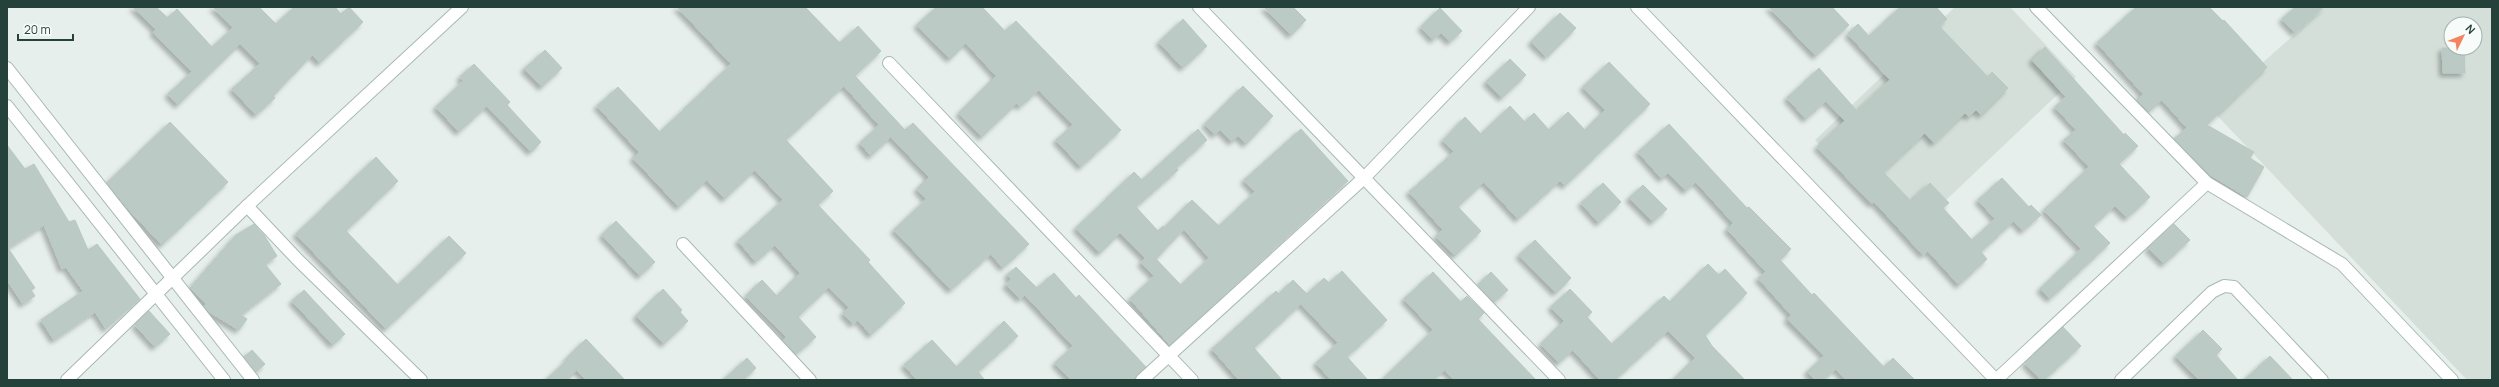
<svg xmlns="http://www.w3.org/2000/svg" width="2499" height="387" font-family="Manrope,sans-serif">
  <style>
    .built { fill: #d4dfda; fill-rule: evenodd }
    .building { fill: #bbcac4; stroke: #b8c9c2; fill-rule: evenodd; filter: url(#shadow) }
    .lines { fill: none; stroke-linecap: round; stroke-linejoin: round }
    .minor-casing { stroke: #a8b8b2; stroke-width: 14 }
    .tertiary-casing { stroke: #a8b8b2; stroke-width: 14 }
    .minor { stroke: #fff; stroke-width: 12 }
    .tertiary { stroke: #fff; stroke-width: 12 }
  </style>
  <defs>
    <filter id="shadow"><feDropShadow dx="-3.5" dy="3.5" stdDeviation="2" flood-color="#0004"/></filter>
  </defs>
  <rect width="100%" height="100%" fill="#e6efeb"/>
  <g class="built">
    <polygon points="1955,7 2010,7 2076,77 1906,238 1815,140"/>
    <path d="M2325,7H2492V380H2467L2211,109ZM2451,24H2475V48H2451Z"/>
  </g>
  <g class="building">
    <polygon points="133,7 156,7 168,18 177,9 212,47 233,28 213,7 259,7 276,24 294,7 335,7 341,14 349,7 363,22 320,63 312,55 273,96 275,98 256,115 232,89 260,64 240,44 178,105 168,94 192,72 153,32 156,30"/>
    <polygon points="677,7 805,7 840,43 858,26 881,51 855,76 905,130 913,123 1029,244 1003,268 991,254 951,290 894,230 926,199 917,189 929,177 891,137 871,156 860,143 879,125 844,86 786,140 833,191 818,205 870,260 868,262 905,303 871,335 858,320 853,324 843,313 849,308 829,287 798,317 816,337 796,354 783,340 786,337 746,296 762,280 777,296 800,273 775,245 756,262 738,241 783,200 755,170 725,199 707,180 679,207 633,158 639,152 597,106 618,87 660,132 731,64"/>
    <polygon points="936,7 982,7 1005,31 1016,21 1121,130 1081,167 1056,140 1073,125 1039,90 1020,107 1017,103 982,137 959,113 996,76 966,43 950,59 917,25"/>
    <polygon points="1264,7 1293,7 1306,20 1291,35"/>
    <polygon points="1769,7 1832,7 1849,25 1816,56"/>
    <polygon points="1900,7 1936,7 1947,19 1939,26 1988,77 1992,72 2008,88 1981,115 1976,110 1969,117 1965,113 1934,143 1925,133 1883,172 1911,201 1930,183 1949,203 1943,208 1972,240 1995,219 1978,200 2002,178 2029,207 2031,205 2041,215 2023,231 2014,221 1981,252 1987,259 1959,285 1928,251 1923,255 1874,202 1872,204 1817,147 1845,121 1826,101 1806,119 1787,98 1819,68 1857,111 1890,80 1848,34 1858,24 1869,36"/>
    <polygon points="2136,7 2209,7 2223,21 2224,20 2267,67 2207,125 2254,152 2250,158 2264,167 2247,197 2209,174 2174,139 2187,128 2162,100 2149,112 2137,100 2143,94 2097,43"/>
    <polygon points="2295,7 2324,7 2295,33 2282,19"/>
    <polygon points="1440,8 1462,31 1450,42 1441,33 1433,40 1421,27"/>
    <polygon points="1560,13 1576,28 1547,57 1531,42"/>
    <polygon points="1183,19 1207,46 1183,68 1159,42"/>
    <polygon points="2045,47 2124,135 2125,133 2138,146 2119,164 2150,197 2127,218 2115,206 2093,226 2110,243 2050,299 2040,289 2081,249 2044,210 2089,167 2064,140 2076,130 2055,107 2066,97 2032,60"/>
    <polygon points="2442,48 2464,48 2465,73 2443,73"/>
    <polygon points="545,50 562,68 542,87 524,69"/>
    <polygon points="1510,59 1526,75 1502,98 1486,82"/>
    <polygon points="1609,62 1650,104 1565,186 1560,181 1518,219 1484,182 1458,207 1481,231 1455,256 1436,236 1443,230 1409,192 1454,152 1443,140 1465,117 1481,134 1510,106 1525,122 1534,113 1549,130 1568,112 1585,130 1605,110 1583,87"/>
    <polygon points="474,64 510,102 507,105 541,142 531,152 487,106 459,132 436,107 463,81 460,77"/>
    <polygon points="1243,86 1273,116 1246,144 1238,136 1232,142 1220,130 1215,135 1205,124"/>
    <polygon points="170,122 228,182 162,245 130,211 107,183"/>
    <polygon points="1669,124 1747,208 1749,207 1791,249 1780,260 1812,295 1814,293 1884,367 1893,358 1915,380 1846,380 1836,369 1823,380 1815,380 1807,372 1824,356 1787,319 1791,315 1758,278 1766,272 1727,229 1733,223 1696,182 1686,191 1668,173 1662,179 1638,152"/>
    <path d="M1198,129L1207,140L1176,168L1178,170L1136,207L1158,231L1163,226L1164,228L1192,200L1219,226L1255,192L1244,180L1301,129L1348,181L1170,345L1130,299L1154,276L1141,263L1145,258L1120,233L1100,253L1076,228L1134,172L1142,180ZM1184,229L1209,258L1181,285L1156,259Z"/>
    <polygon points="7,145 25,169 34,164 69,222 75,220 88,250 97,244 140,299 106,329 95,312 54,340 41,320 83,291 66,267 62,269 44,225 8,248 35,288 31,290 35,296 23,304 7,280"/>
    <polygon points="376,157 398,181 346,231 398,285 449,236 466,253 386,329 296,234"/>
    <polygon points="1603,183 1621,202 1599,223 1581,203"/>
    <polygon points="1643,185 1667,209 1653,222 1629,198"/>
    <polygon points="616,221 655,262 640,276 602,235"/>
    <polygon points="254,224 264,235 277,256 265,264 281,284 241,315 247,319 239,330 209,312 204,306 206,304 190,288 236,235"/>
    <polygon points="2174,224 2190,240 2164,264 2148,248"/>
    <polygon points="1535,240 1571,278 1556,293 1519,255"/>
    <polygon points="1708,264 1719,275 1725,269 1747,293 1705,335 1712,346 1745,380 1673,380 1695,358 1668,331 1615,380 1600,380 1573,350 1559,363 1541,344 1564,321 1551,307 1570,289 1592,312 1587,317 1612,344 1664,296 1670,302"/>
    <polygon points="1016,267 1037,288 1054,273 1076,298 1079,295 1146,367 1137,375 1135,380 1071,380 1055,363 1073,346 1025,295 1020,299 1006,285 1011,279 1007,275"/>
    <polygon points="1342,271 1387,320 1347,357 1368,380 1331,380 1316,363 1338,343 1301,304 1254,348 1282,380 1239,380 1212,349 1276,291 1279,294 1293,280 1307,294 1324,278 1329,283"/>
    <polygon points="1433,272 1461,302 1467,296 1484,313 1478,319 1536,380 1454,380 1445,370 1434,380 1382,380 1433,330 1404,299"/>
    <polygon points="1491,272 1508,290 1494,302 1478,285"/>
    <polygon points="663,289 682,310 680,312 688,321 664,344 636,316"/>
    <polygon points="304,290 345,334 333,345 292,301"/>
    <polygon points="149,311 170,334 155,347 135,325"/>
    <polygon points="1004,321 1018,336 978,372 985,380 917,380 904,365 932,340 957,367"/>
    <polygon points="2063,327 2081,346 2044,380 2041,380 2025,363"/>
    <polygon points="2203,330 2222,349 2216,355 2238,380 2199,380 2176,356"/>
    <polygon points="586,339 625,380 586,380 577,370 567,380 546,380 567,360 566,359"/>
    <polygon points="252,350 265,364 256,372 244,357"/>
    <polygon points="2270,356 2293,380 2244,380"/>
    <polygon points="747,358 756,368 743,380 723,380"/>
  </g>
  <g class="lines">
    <g class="minor-casing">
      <g id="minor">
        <polyline points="1199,7 1559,380"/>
        <polyline points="1637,7 1996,380 2207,183"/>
        <polyline points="2036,7 2207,183 2342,264 2452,380"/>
        <polyline points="889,63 1192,380"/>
        <polyline points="247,206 298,260 421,380"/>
        <polyline points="683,244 810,380"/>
        <polyline points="67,380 247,206 462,7"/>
        <polyline points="1142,380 1365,177 1529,7"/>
        <polyline points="2121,380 2212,292 2224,286 2234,287 2322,380"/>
      </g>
    </g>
    <g class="tertiary-casing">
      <g id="tertiary">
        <polyline points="7,68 253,380"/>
        <polyline points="7,106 224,380"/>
      </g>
    </g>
    <use href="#minor" class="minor"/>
    <use href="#tertiary" class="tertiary"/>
  </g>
  <rect width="2499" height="387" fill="none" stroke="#24423a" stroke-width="16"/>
  <g transform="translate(2463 36) rotate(47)"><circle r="19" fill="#f7fbf9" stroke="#a3b1ad"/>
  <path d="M0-3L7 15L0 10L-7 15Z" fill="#f4845f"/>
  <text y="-6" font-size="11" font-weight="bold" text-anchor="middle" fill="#24423a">N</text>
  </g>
  <path d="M18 34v6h55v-6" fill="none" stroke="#24423a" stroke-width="2"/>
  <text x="24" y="34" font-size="12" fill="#24423a" stroke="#f7fbf9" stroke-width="3" paint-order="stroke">20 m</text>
</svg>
